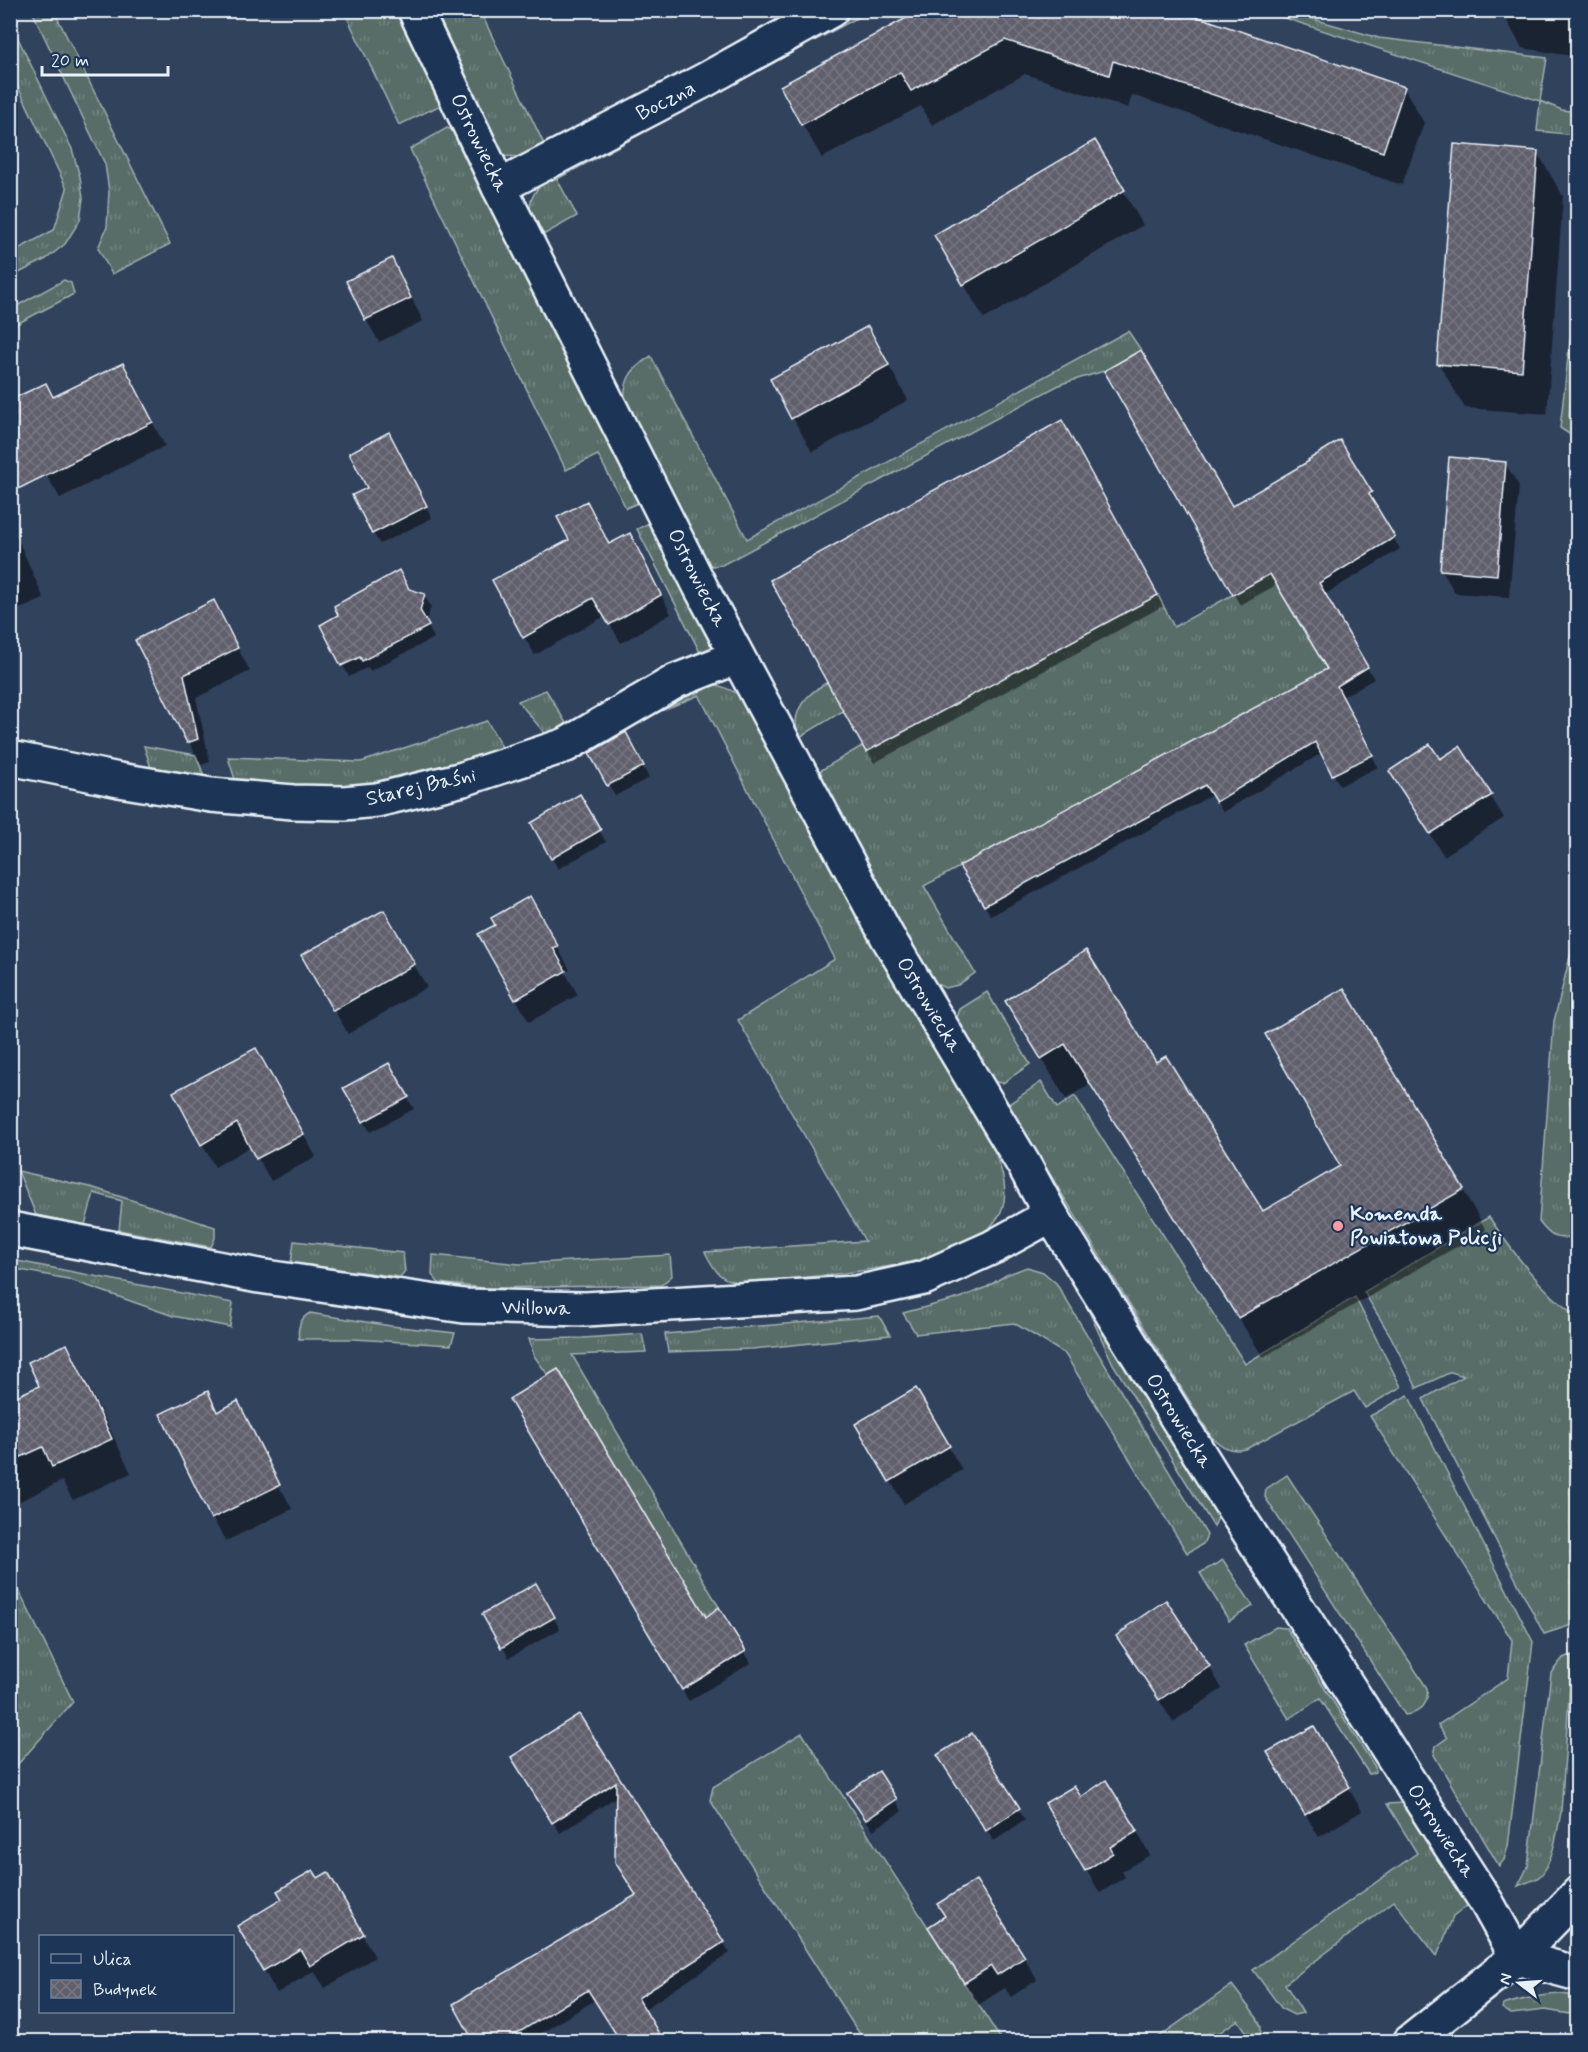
<svg xmlns="http://www.w3.org/2000/svg" width="1588" height="2052" font-family="Mynerve,sans-serif">
  <style>
    .grass { fill: url(#grass-tufts); stroke: #a0afb0; stroke-width: 1.5 }
    .shadow { fill: #0007 }
    .building { fill: url(#building-cross-hatch); stroke: #e8f1f8; stroke-width: 1.5 }
    .lines { fill: none; stroke-linecap: round; stroke-linejoin: round }
    .street-casing { stroke: #e8f1f8; stroke-width: 38 }
    .secondary-casing { stroke: #e8f1f8; stroke-width: 38 }
    .street { stroke: #1d3557; stroke-width: 33 }
    .secondary { stroke: #1d3557; stroke-width: 33 }
    .poi-dot { fill: #ff9aa2; stroke: #1d3557; stroke-width: 2 }
    .labels { text-anchor: middle; dominant-baseline: central; stroke-width: 4.5; stroke-linejoin: round; paint-order: stroke }
    .street-label { font-size: 21px; fill: #e8f1f8; stroke: #1d3557 }
    .poi-label { font-size: 21px; font-weight: bold; fill: #e8f1f8; stroke: #1d3557; text-anchor: start }
  </style>
  <defs>
    <pattern id="grass-tufts" width="24" height="20" patternUnits="userSpaceOnUse" patternTransform="scale(1.5)"><rect width="24" height="20" fill="#586d68"/><path d="M3 7l-1-3M5 7V3M7 7l1-3M15 17l-1-3M17 17v-4M19 17l1-3" fill="none" stroke="#70827e"/></pattern>
    <pattern id="building-cross-hatch" width="8" height="8" patternUnits="userSpaceOnUse" patternTransform="scale(1.5)"><rect width="8" height="8" fill="#615f6c"/><path d="M0 0l8 8M0 8l8-8" fill="none" stroke="#787682"/></pattern>
  </defs>
  <rect width="100%" height="100%" fill="#31425d"/>
  <filter id="ink" filterUnits="userSpaceOnUse"><feTurbulence type="fractalNoise" baseFrequency=".0167" numOctaves="2"/><feDisplacementMap in="SourceGraphic" scale="12" xChannelSelector="R" yChannelSelector="G"/><feConvolveMatrix kernelMatrix="1 2 1 2 8 2 1 2 1" color-interpolation-filters="sRGB"/></filter>
  <g filter="url(#ink)">
    <g class="grass">
      <polygon points="32,11 54,11 170,244 112,274 98,248 107,227 109,191 105,164"/>
      <polygon points="344,11 402,11 444,97 441,105 399,125"/>
      <polygon points="428,11 480,11 544,144 523,157 500,156"/>
      <path d="M852,11H870L557,179L577,216L545,234L537,231C522,203 533,192 553,172Z"/>
      <polygon points="1263,11 1286,11 1379,38 1547,58 1540,101 1562,110 1577,112 1577,135 1537,131 1540,101"/>
      <polygon points="11,24 72,149 80,177 83,198 80,220 65,244 46,259 11,277 11,253 54,230 67,189 11,72"/>
      <polygon points="447,128 455,131 643,501 626,508 598,455 566,470 410,149"/>
      <polygon points="64,280 71,283 74,294 11,327 11,309"/>
      <path d="M1128,331L1141,350L1104,371L1061,384L722,565L712,566L702,558L624,407C624,380 628,371 651,356L747,539Z"/>
      <polygon points="1570,340 1577,342 1569,416 1577,423 1577,439 1560,428"/>
      <polygon points="653,521 713,633 713,645 703,658 637,529"/>
      <polygon points="1270,574 1327,669 924,886 975,973 958,985 945,988 933,982 916,954 816,773 862,746 867,752 1158,595 1174,627"/>
      <path d="M831,680L843,711L800,737C798,733 796,727 796,723C796,702 815,689 831,680Z"/>
      <path d="M703,683C718,684 728,688 741,696L871,940L992,1143C999,1164 1010,1187 1002,1209C980,1271 797,1278 740,1282C719,1281 714,1269 705,1252L865,1241L738,1020L835,959L699,695L623,727Z"/>
      <polygon points="546,690 569,728 546,735 518,701"/>
      <polygon points="487,721 502,747 445,769 383,783 327,789 237,786 228,757 361,762"/>
      <polygon points="144,746 196,755 206,781 153,774"/>
      <path d="M1577,928V1236C1557,1240 1552,1239 1539,1222L1554,1021Z"/>
      <polygon points="987,992 1030,1064 1003,1083 995,1082 956,1020 960,1009"/>
      <path d="M1041,1082L1057,1108L1075,1096L1245,1364L1355,1297L1401,1387L1365,1408L1354,1391L1246,1449C1231,1452 1222,1448 1211,1436L1009,1108V1104Z"/>
      <polygon points="18,1171 94,1188 215,1227 215,1238 211,1247 119,1230 122,1201 94,1193 85,1225 36,1215"/>
      <path d="M1489,1217C1514,1254 1541,1290 1577,1317L1578,1556L1572,1625L1544,1634L1423,1399L1464,1376L1451,1372L1417,1388L1390,1335L1364,1292Z"/>
      <polygon points="294,1241 403,1253 405,1271 400,1277 291,1263"/>
      <polygon points="433,1255 520,1264 670,1255 672,1276 661,1285 484,1288 439,1283 432,1275"/>
      <polygon points="17,1261 233,1303 230,1327 173,1316 68,1279 15,1269"/>
      <polygon points="1027,1267 1043,1272 1056,1283 1207,1535 1203,1544 1187,1553 1065,1354 1014,1323 916,1334 903,1313 960,1298 987,1287 1006,1275"/>
      <polygon points="1085,1303 1218,1517 1214,1527 1113,1364"/>
      <path d="M310,1313L391,1326L455,1333L451,1345L354,1339H299C297,1329 300,1318 310,1313Z"/>
      <polygon points="879,1316 890,1335 752,1349 668,1352 665,1334"/>
      <polygon points="642,1334 646,1352 572,1355 719,1607 706,1617 558,1369 548,1375 534,1356 529,1339 583,1338"/>
      <polygon points="1408,1395 1533,1642 1508,1846 1504,1860 1499,1866 1434,1755 1436,1746 1447,1738 1438,1725 1508,1678 1512,1640 1370,1416"/>
      <path d="M1287,1475L1427,1688C1429,1704 1421,1713 1405,1715L1265,1497L1266,1489Z"/>
      <polygon points="1223,1560 1253,1606 1229,1621 1200,1573"/>
      <polygon points="10,1572 73,1702 11,1772 10,1772"/>
      <polygon points="1276,1627 1286,1628 1375,1767 1375,1772 1369,1774 1320,1698 1289,1719 1244,1645"/>
      <path d="M1572,1655L1561,1812C1558,1828 1552,1866 1540,1876C1535,1881 1524,1883 1518,1886L1528,1866L1551,1673L1563,1658Z"/>
      <polygon points="802,1733 1002,2041 865,2041 853,2024 710,1800 713,1787"/>
      <polygon points="1404,1803 1468,1905 1453,1917 1437,1956 1394,1901 1285,1984 1303,2013 1294,2015 1282,2009 1253,1970 1417,1853 1387,1804"/>
      <polygon points="1232,1985 1257,2018 1261,2027 1260,2041 1253,2041 1238,2020 1207,2041 1153,2041"/>
      <path d="M1561,1994L1577,1996V2015L1545,2010L1511,2014L1502,2008L1503,2005C1522,1999 1540,1995 1561,1994Z"/>
    </g>
    <g class="shadow">
      <polygon points="925,10 1404,88 1424,123 1402,185 1132,95 1128,108 1025,74 932,125 921,106 822,158 802,124"/>
      <polygon points="1503,10 1578,10 1578,57 1522,48 1503,14"/>
      <polygon points="1095,142 1143,225 984,319 936,236"/>
      <polygon points="1537,152 1563,196 1547,414 1465,408 1439,364"/>
      <polygon points="392,260 423,321 379,342 366,319"/>
      <polygon points="868,328 908,400 812,452 793,418"/>
      <polygon points="122,365 165,446 60,498 46,475 53,398"/>
      <polygon points="1106,372 1231,508 1311,462 1339,442 1377,504 1374,505 1400,549 1324,595 1374,679 1342,697 1378,767 1340,786 1322,753 1223,812 1212,795 991,916 961,867 1329,669 1278,584 1240,605"/>
      <polygon points="1061,422 1163,606 874,763 772,580"/>
      <polygon points="395,445 432,518 380,544 373,533 369,489"/>
      <polygon points="1505,463 1519,486 1509,597 1455,593 1442,570"/>
      <polygon points="10,527 19,542 44,599 10,613"/>
      <polygon points="571,541 609,546 640,553 671,614 621,643 605,616 535,655 524,637"/>
      <polygon points="409,591 424,595 431,607 426,622 434,638 370,671 368,667 349,677 322,626"/>
      <polygon points="213,602 250,671 196,698 210,762 201,765 137,640"/>
      <polygon points="625,734 649,778 615,796 591,754"/>
      <polygon points="1404,794 1490,795 1504,818 1444,856"/>
      <polygon points="579,796 606,842 558,869 533,823"/>
      <polygon points="530,898 570,970 565,972 578,995 529,1022 516,999 497,926"/>
      <polygon points="383,912 427,987 348,1034 303,956"/>
      <polygon points="1007,1001 1155,1064 1263,1213 1463,1190 1486,1230 1263,1357 1090,1084 1066,1099"/>
      <polygon points="388,1065 414,1109 370,1132 345,1088"/>
      <polygon points="269,1072 316,1157 271,1181 251,1146 215,1167 202,1144"/>
      <polygon points="66,1346 86,1380 131,1473 73,1500 62,1481 16,1503 10,1494 10,1401 41,1386"/>
      <polygon points="915,1390 962,1470 904,1504 857,1424"/>
      <polygon points="207,1393 218,1413 238,1403 250,1425 248,1425 282,1492 283,1492 292,1509 226,1541 212,1518"/>
      <polygon points="511,1399 705,1619 718,1609 751,1663 689,1701"/>
      <polygon points="535,1585 560,1629 509,1658 484,1614"/>
      <polygon points="1118,1636 1209,1666 1222,1689 1173,1722"/>
      <polygon points="579,1716 730,1953 643,2010 595,2000 527,2042 476,2042 637,1896 618,1796 560,1833 520,1769"/>
      <polygon points="1313,1728 1362,1811 1319,1837 1282,1775"/>
      <polygon points="971,1735 1025,1820 994,1841 945,1767"/>
      <polygon points="879,1773 902,1811 873,1830 855,1804"/>
      <polygon points="1080,1799 1137,1832 1150,1855 1122,1871 1125,1877 1100,1893 1047,1804"/>
      <polygon points="327,1874 375,1957 325,1988 314,1971 277,1993 239,1927"/>
      <polygon points="943,1950 1024,1957 1037,1980 1011,1997 1005,1988 978,2005"/>
    </g>
    <g class="building">
      <polygon points="921,10 1178,10 1405,87 1383,152 1113,61 1109,75 1005,40 911,91 900,72 801,125 780,86"/>
      <polygon points="1095,140 1125,190 963,285 934,235"/>
      <polygon points="1454,144 1538,151 1522,371 1437,364"/>
      <polygon points="392,258 411,298 365,320 346,281"/>
      <polygon points="868,326 889,365 791,419 770,379"/>
      <polygon points="1141,350 1232,506 1309,461 1308,460 1340,440 1372,492 1369,494 1395,537 1319,583 1368,667 1337,686 1373,755 1332,775 1315,742 1216,802 1205,785 984,906 959,866 1327,669 1270,574 1233,595 1104,371"/>
      <polygon points="123,363 153,422 10,493 10,400 46,383 53,397"/>
      <polygon points="1062,420 1158,595 866,752 770,580"/>
      <polygon points="389,432 427,506 372,534 352,495 367,488 349,453"/>
      <polygon points="1449,457 1506,462 1497,575 1440,570"/>
      <polygon points="587,501 609,544 630,533 661,595 609,625 593,598 523,638 492,580 569,540 557,517"/>
      <polygon points="399,570 409,589 425,594 420,610 429,626 362,661 360,657 341,666 320,625 338,615 334,606"/>
      <polygon points="214,600 238,648 184,675 198,739 187,743 135,640"/>
      <polygon points="626,732 644,766 607,786 589,753"/>
      <polygon points="1430,744 1440,759 1460,746 1492,795 1430,834 1389,771"/>
      <polygon points="580,794 601,830 551,859 531,823"/>
      <polygon points="530,896 558,946 553,948 566,971 515,1000 478,934 495,925 491,918"/>
      <polygon points="384,910 415,964 333,1011 301,955"/>
      <polygon points="1086,950 1156,1062 1166,1056 1263,1211 1340,1166 1265,1034 1344,988 1464,1189 1238,1318 1065,1044 1041,1059 1005,1001"/>
      <polygon points="256,1048 304,1134 256,1159 237,1123 201,1145 173,1092"/>
      <polygon points="389,1063 409,1097 363,1122 343,1088"/>
      <polygon points="67,1344 112,1439 52,1467 43,1447 10,1462 10,1399 39,1386 28,1362"/>
      <polygon points="558,1369 706,1617 719,1607 746,1651 682,1690 509,1399"/>
      <polygon points="916,1388 950,1446 889,1482 855,1424"/>
      <polygon points="208,1391 217,1412 238,1401 280,1485 211,1519 160,1414"/>
      <polygon points="536,1583 555,1617 501,1648 482,1614"/>
      <polygon points="1166,1600 1210,1666 1159,1700 1116,1636 1127,1628 1126,1627"/>
      <polygon points="579,1714 724,1942 638,1998 664,2042 621,2042 588,1990 503,2042 474,2042 453,2004 636,1895 615,1862 616,1782 552,1823 511,1757"/>
      <polygon points="1314,1726 1350,1787 1305,1815 1267,1752"/>
      <polygon points="972,1733 1020,1808 986,1831 937,1755"/>
      <polygon points="879,1771 897,1799 866,1820 847,1793"/>
      <polygon points="1106,1780 1138,1831 1110,1847 1113,1853 1085,1871 1045,1803 1074,1786 1081,1797"/>
      <polygon points="313,1870 318,1878 328,1872 364,1934 310,1966 300,1949 263,1971 237,1926 282,1899 277,1891"/>
      <polygon points="976,1880 1025,1957 997,1975 991,1966 964,1983 928,1927 945,1916 937,1904"/>
    </g>
    <g class="lines">
      <g class="street-casing">
        <g id="street">
          <polyline points="415,10 499,187 701,588 887,936 1024,1165 1051,1215 1218,1484 1487,1903 1517,1957"/>
          <polyline points="499,187 705,80 831,10"/>
          <polyline points="10,758 119,780 211,795 293,802 344,803 377,800 463,779 566,745 676,681 737,657"/>
          <polyline points="10,1229 259,1276 464,1306 586,1309 856,1293 924,1278 993,1247 1051,1215"/>
        </g>
      </g>
      <g class="secondary-casing">
        <g id="secondary">
          <polyline points="1517,1957 1578,1974"/>
          <polyline points="1410,2042 1517,1957 1578,1894"/>
        </g>
      </g>
      <use href="#street" class="street"/>
      <use href="#secondary" class="secondary"/>
    </g>
  </g>
  <circle class="poi-dot" cx="1338" cy="1226" r="6"/>
  <g class="labels">
    <g class="street-label">
      <text transform="translate(666 101) rotate(-27)">Boczna</text>
      <text transform="translate(479 143) rotate(64)">Ostrowiecka</text>
      <text transform="translate(697 578) rotate(63)">Ostrowiecka</text>
      <text transform="translate(421 787) rotate(-13)">Starej Baśni</text>
      <text transform="translate(929 1005) rotate(59)">Ostrowiecka</text>
      <text transform="translate(536 1308) rotate(1)">Willowa</text>
      <text transform="translate(1179 1421) rotate(58)">Ostrowiecka</text>
      <text transform="translate(1441 1831) rotate(57)">Ostrowiecka</text>
    </g>
    <g class="poi-label">
      <text x="1350" y="1214">Komenda<tspan x="1350" dy="24">Powiatowa Policji</tspan></text>
    </g>
  </g>
  <rect width="1588" height="2052" fill="none" stroke="#1d3557" stroke-width="36"/>
  <rect x="18" y="18" width="1552" height="2016" fill="none" stroke="#e8f1f8" stroke-width="2" filter="url(#ink)"/>
  <rect x="39" y="1935" width="195" height="78" fill="#1d3557" stroke="#6e8097" stroke-width="1.5"/>
  <rect x="51" y="1954" width="30" height="9" fill="#1d3557" stroke="#6e8097" stroke-width="1.5"/>
  <text x="93" y="1965" font-size="18" fill="#e8f1f8">Ulica</text>
  <rect x="51" y="1980" width="30" height="18" fill="url(#building-cross-hatch)" stroke="#6e8097" stroke-width="1.5"/>
  <text x="93" y="1995" font-size="18" fill="#e8f1f8">Budynek</text>
  <g transform="translate(1519 1983) rotate(287)" stroke="#1d3557" stroke-width="4.5" paint-order="stroke">
  <path d="M0-4.5L10 22L0 15L-10 22Z" fill="#e8f1f8"/>
  <text y="-9" font-size="16" font-weight="bold" text-anchor="middle" fill="#e8f1f8">N</text>
  </g>
  <path d="M42 66v9h126v-9" fill="none" stroke="#e8f1f8" stroke-width="3"/>
  <text x="51" y="66" font-size="18" fill="#e8f1f8" stroke="#1d3557" stroke-width="4.5" paint-order="stroke">20 m</text>
</svg>
